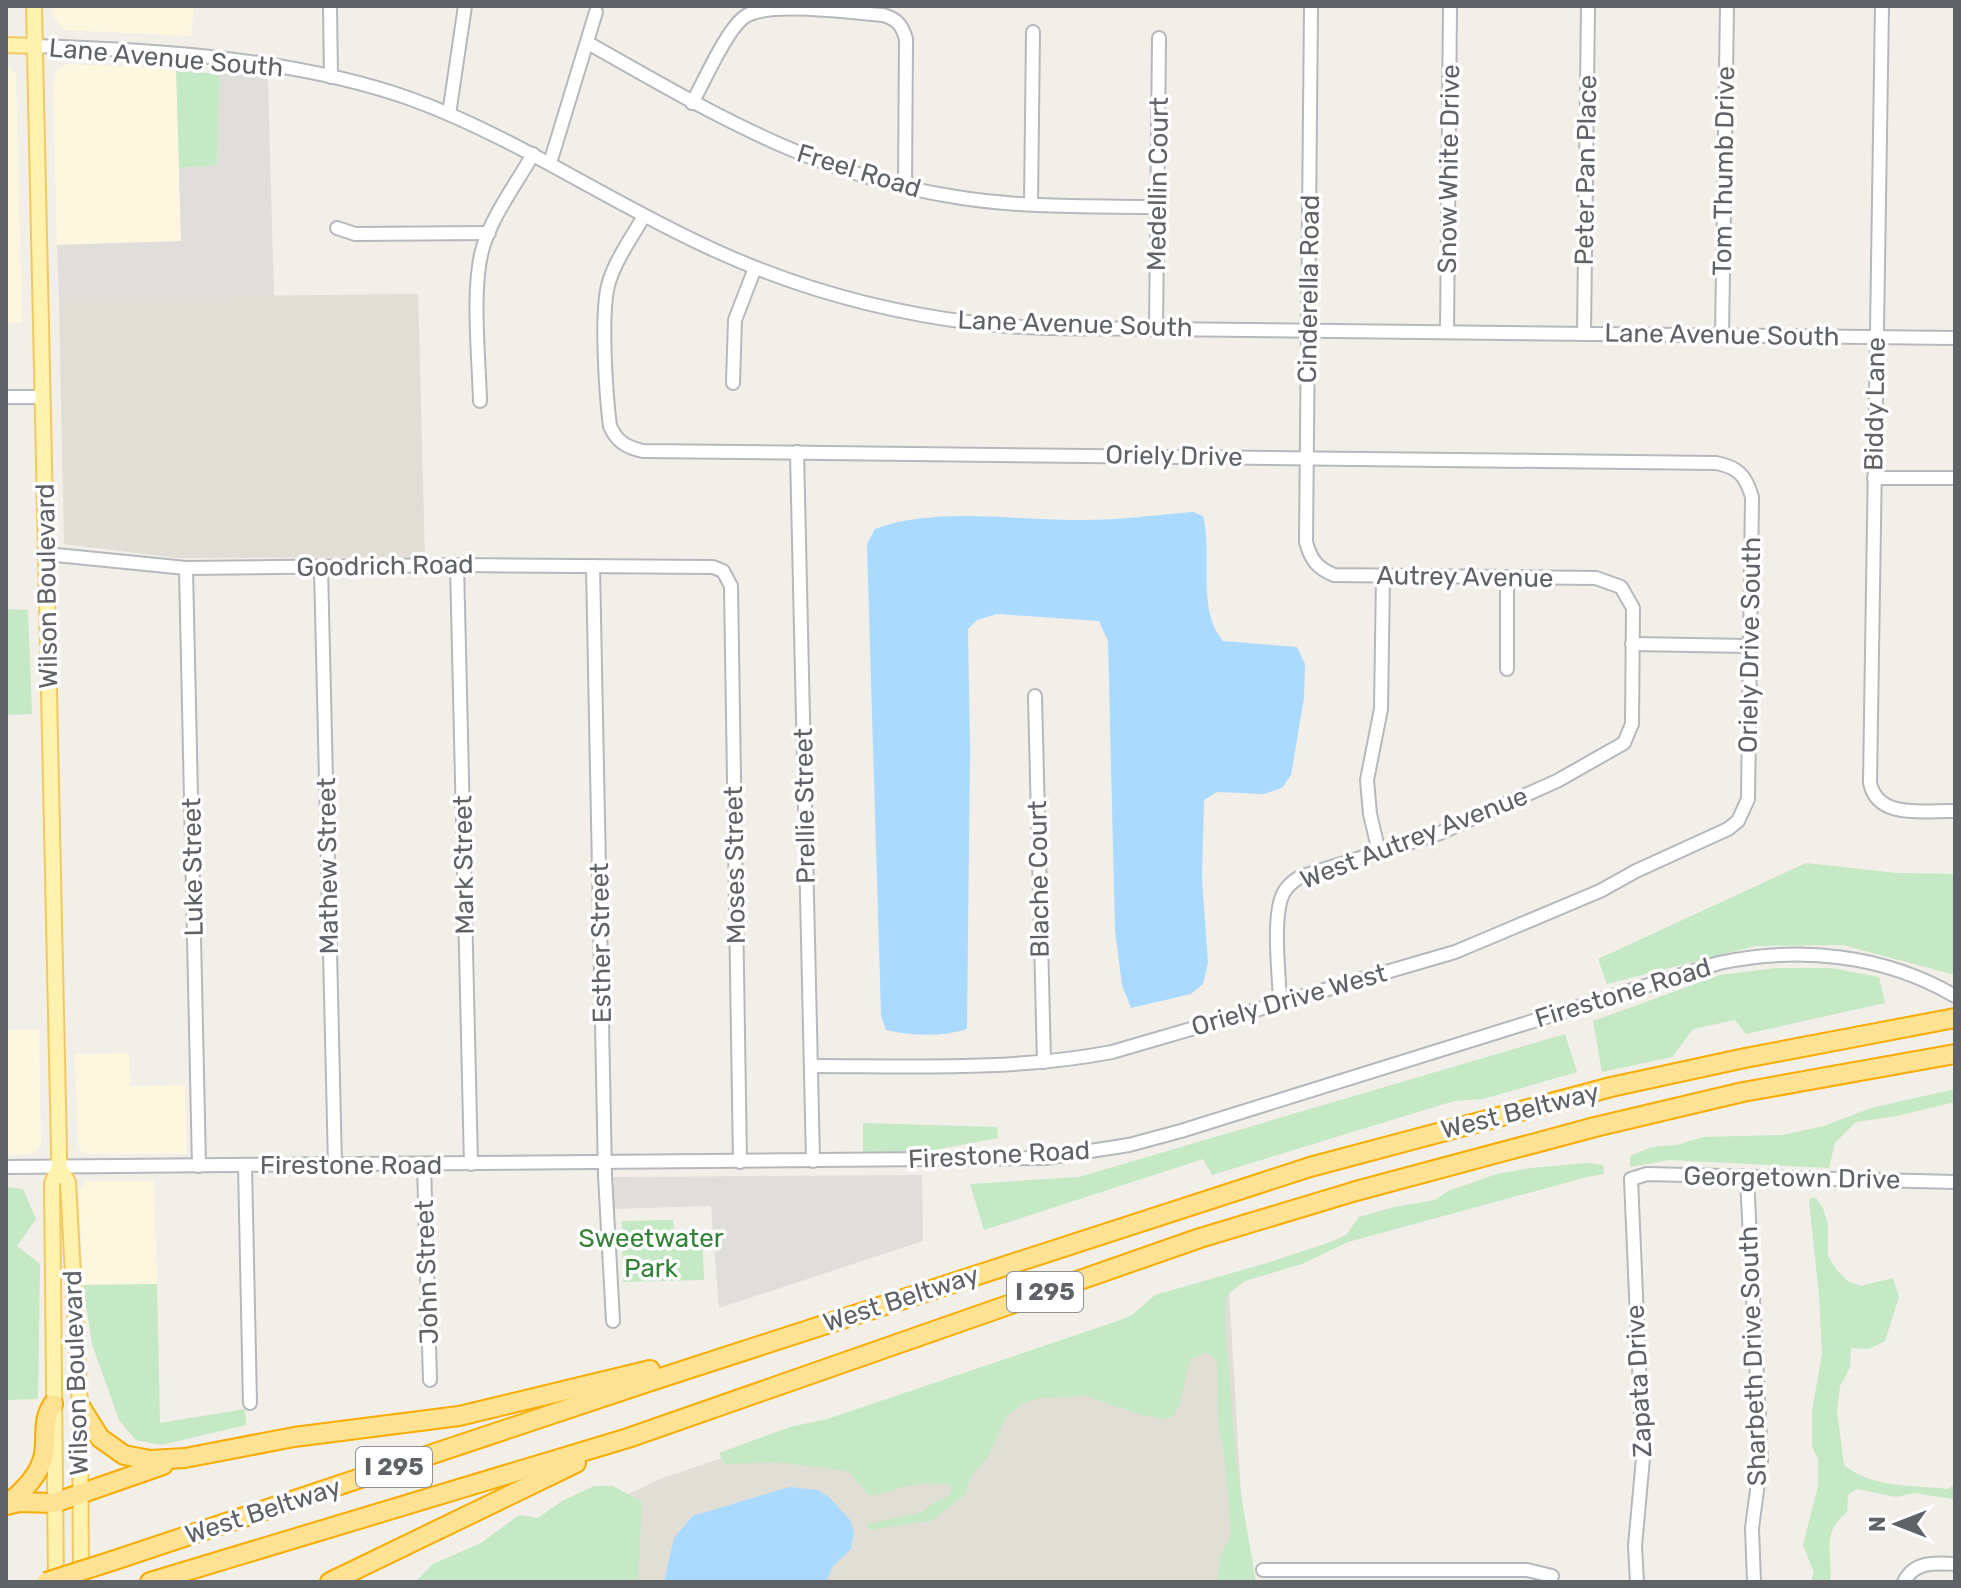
<svg xmlns="http://www.w3.org/2000/svg" width="1961" height="1588" font-family="Rubik,sans-serif">
  <style>
    .commercial { fill: #fef7e0 }
    .industrial { fill: #e0deda }
    .education { fill: #e1ded6 }
    .green { fill: #c5e8c5 }
    .water { fill: #aadaff }
    .lines { fill: none; stroke-linecap: round; stroke-linejoin: round }
    .minor-casing { stroke: #b5b8bc; stroke-width: 16 }
    .major-casing { stroke: #f2c960; stroke-width: 18 }
    .highway-casing { stroke: #f9ab00; stroke-width: 22 }
    .minor { stroke: #fff; stroke-width: 12 }
    .major { stroke: #fff2af; stroke-width: 14 }
    .highway { stroke: #fde293; stroke-width: 18 }
    .highway-bridge-casing { stroke: #f9ab00; stroke-width: 22; stroke-linecap: butt }
    .highway-bridge { stroke: #fde293; stroke-width: 18 }
    .labels { text-anchor: middle; dominant-baseline: central; stroke-width: 7; stroke-linejoin: round; paint-order: stroke }
    .shield { fill: #fff; stroke: #8f9295; stroke-width: 2 }
    .shield-label { font-size: 24px; font-weight: bold; fill: #5f6368 }
    .street-label { font-size: 26px; fill: #5f6368; stroke: #fff }
    .park-label { font-size: 26px; fill: #348238; stroke: #fff }
  </style>
  <rect width="100%" height="100%" fill="#f1efe8"/>
  <g class="commercial">
    <polygon points="53,6 194,6 191,36 64,30 52,15"/>
    <polygon points="6,63 16,74 22,323 6,323"/>
    <polygon points="66,64 176,69 181,241 57,245 53,86 55,73"/>
    <polygon points="39,1029 41,1144 35,1153 6,1156 6,1030"/>
    <polygon points="129,1053 130,1086 185,1085 187,1154 86,1154 81,1151 78,1144 75,1054"/>
    <polygon points="85,1181 154,1181 157,1284 83,1285 79,1192"/>
  </g>
  <g class="industrial">
    <polygon points="220,72 267,78 268,81 274,296 59,298 57,245 181,241 179,168 217,165"/>
    <polygon points="922,1175 923,1241 719,1308 711,1206 612,1209 610,1177"/>
  </g>
  <g class="education">
    <polygon points="418,294 425,557 176,558 64,544 59,298"/>
    <polygon points="1229,1286 1246,1582 442,1582 660,1479"/>
  </g>
  <g class="green">
    <polygon points="176,69 220,75 217,165 179,168"/>
    <polygon points="6,609 28,610 32,714 6,715"/>
    <polygon points="1806,863 1897,873 1955,874 1955,975 1843,945 1755,946 1607,984 1598,959"/>
    <polygon points="1776,968 1831,968 1879,977 1885,1003 1746,1034 1735,1020 1693,1029 1672,1057 1602,1072 1593,1021 1720,975"/>
    <polygon points="1565,1034 1577,1072 1483,1099 1454,1101 1212,1175 1203,1159 984,1230 970,1184 1079,1177"/>
    <polygon points="1955,1089 1955,1102 1897,1116 1856,1122 1835,1143 1829,1168 1669,1160 1630,1167 1630,1156 1652,1147 1677,1145 1703,1137 1782,1135 1824,1126 1871,1108"/>
    <polygon points="863,1123 997,1127 998,1138 935,1150 863,1154"/>
    <path d="M1588,1163L1603,1165L1604,1174L1587,1177L1348,1242L1302,1264L1245,1281L1226,1296L1225,1320L1237,1471L1256,1582L1217,1580L1221,1555L1231,1535L1225,1459L1218,1423L1217,1361L1206,1352L1190,1360L1179,1407L1171,1418L1160,1419L1139,1414L1086,1396L1041,1398L1023,1403L1007,1416L987,1458L971,1476L965,1495L931,1521L869,1530L867,1524L922,1512L935,1502L950,1495L952,1485C939,1482 913,1484 899,1488C887,1492 881,1495 868,1495L848,1471L776,1462L724,1464L719,1453L790,1427L827,1419L1118,1321L1132,1315L1155,1295L1267,1263L1328,1243L1346,1235L1359,1217L1394,1207L1435,1200L1448,1191L1497,1174L1530,1168Z"/>
    <polygon points="6,1187 23,1189 36,1219 17,1246 40,1264 38,1399 6,1400"/>
    <path d="M1811,1198H1816L1823,1208L1828,1224V1256L1835,1268L1849,1282L1861,1286L1893,1278L1899,1297L1885,1341L1869,1349L1851,1348L1850,1368L1840,1386L1837,1410L1844,1465C1871,1488 1914,1485 1947,1489L1955,1485V1499H1952L1914,1493L1896,1497L1857,1489L1848,1495L1847,1512C1820,1534 1833,1552 1830,1582H1810L1814,1573L1803,1545L1818,1486V1459L1812,1447V1411L1822,1354L1819,1296L1809,1201Z"/>
    <polygon points="673,1220 674,1233 702,1233 704,1280 623,1282 622,1221"/>
    <polygon points="157,1284 160,1423 245,1409 246,1425 161,1445 136,1440 119,1420 92,1344 83,1285"/>
    <polygon points="594,1486 613,1486 642,1502 638,1582 415,1582 433,1564 481,1543 519,1515 538,1518 562,1501"/>
  </g>
  <g class="water">
    <path d="M1193,512L1203,516C1213,555 1196,609 1223,641L1297,647L1305,664L1304,698L1291,775L1282,788L1264,794L1217,792L1204,800L1202,878L1208,963L1203,984L1191,994L1131,1008L1122,985L1115,930L1108,641L1099,621L997,614L977,620L968,629L970,751L967,1029C943,1037 911,1036 886,1030L881,1016L867,544L875,529C937,506 1017,521 1083,520C1120,520 1156,515 1193,512Z"/>
    <polygon points="789,1487 818,1490 829,1497 850,1520 854,1533 851,1549 833,1566 826,1582 664,1582 674,1538 693,1516"/>
  </g>
  <g class="lines">
    <g class="minor-casing">
      <g id="minor">
        <polyline points="330,6 331,77"/>
        <path d="M1882,6L1870,783C1878,820 1925,810 1955,811"/>
        <path d="M588,43C710,112 814,175 956,197C1023,208 1090,206 1157,207"/>
        <path d="M35,46C156,50 295,58 411,99C518,138 611,204 714,250C797,288 884,312 975,323C1035,330 1096,328 1156,329L1955,338"/>
        <path d="M692,103C705,80 725,33 743,18C764,0 853,13 883,15C897,19 902,25 906,39L905,187"/>
        <polyline points="449,114 465,6"/>
        <polyline points="550,163 596,12"/>
        <polyline points="1031,204 1033,32"/>
        <path d="M644,216C632,237 616,259 609,282C600,310 606,395 610,426C617,442 626,447 643,451L1716,463C1738,467 1746,476 1752,497L1748,799L1738,821L1728,829L1636,871L1600,891L1455,952L1112,1052C1013,1071 912,1066 811,1066"/>
        <polyline points="337,228 355,234 489,233"/>
        <polyline points="1156,329 1159,38"/>
        <polyline points="1447,332 1450,6"/>
        <polyline points="1584,334 1588,6"/>
        <polyline points="1722,336 1727,6"/>
        <polyline points="733,383 735,320 755,268"/>
        <polyline points="6,397 43,397"/>
        <path d="M480,401C479,358 471,287 483,247C493,214 517,183 533,154"/>
        <polyline points="797,452 813,1161"/>
        <polyline points="1874,478 1955,478"/>
        <polyline points="46,554 186,568 457,565 713,567 723,571 731,586 740,1162"/>
        <polyline points="457,565 471,1164"/>
        <polyline points="593,566 605,1175 613,1321"/>
        <polyline points="321,567 335,1165"/>
        <polyline points="186,568 199,1166"/>
        <polyline points="1507,577 1507,669"/>
        <polyline points="1632,644 1750,646"/>
        <polyline points="1035,696 1044,1062"/>
        <polyline points="1379,852 1370,814 1367,780 1381,709 1383,576"/>
        <path d="M1280,1001C1279,974 1272,917 1283,894C1287,886 1293,881 1300,877L1440,833L1557,781L1624,743L1632,724L1633,608L1621,587L1596,578L1334,575C1317,568 1311,560 1306,542L1311,6"/>
        <polyline points="424,1164 430,1380"/>
        <polyline points="245,1166 250,1403"/>
        <path d="M6,1167L1045,1158L1129,1145L1181,1131L1719,963C1799,946 1883,954 1955,996"/>
        <polyline points="1747,1178 1761,1460 1752,1528 1754,1582"/>
        <polyline points="1263,1570 1527,1570 1552,1576"/>
        <polyline points="1637,1582 1635,1546 1643,1458 1631,1179 1647,1174 1955,1182"/>
        <path d="M1904,1582C1914,1561 1935,1563 1955,1564"/>
      </g>
    </g>
    <g class="major-casing">
      <g id="major">
        <polyline points="34,6 59,1150 59,1167 52,1183 56,1582"/>
        <polyline points="6,45 35,46"/>
        <polyline points="59,1167 68,1182 80,1406 81,1582"/>
      </g>
    </g>
    <g class="highway-casing">
      <g id="highway">
        <polyline points="80,1406 100,1438 124,1455 150,1460 185,1458 294,1437 459,1416 650,1370"/>
        <polyline points="6,1505 20,1502 54,1503 163,1465"/>
        <path d="M7,1505C22,1491 40,1476 44,1454C47,1435 42,1420 53,1404"/>
        <polyline points="112,1561 648,1382 1310,1167 1611,1087 1745,1058 1955,1018"/>
        <polyline points="150,1582 628,1438 1200,1238 1356,1191 1595,1127 1743,1092 1955,1054"/>
        <polyline points="330,1582 576,1463"/>
      </g>
    </g>
    <use href="#minor" class="minor"/>
    <use href="#major" class="major"/>
    <use href="#highway" class="highway"/>
    <g class="highway-bridge-casing">
      <polyline id="highway-bridge" points="46,1582 112,1561"/>
    </g>
    <use href="#highway-bridge" class="highway-bridge"/>
  </g>
  <g class="labels">
    <g class="shield">
      <rect x="1007" y="1272" width="76" height="40" rx="6"/>
      <rect x="356" y="1447" width="76" height="40" rx="6"/>
    </g>
    <g class="shield-label">
      <text x="1045" y="1292">I 295</text>
      <text x="394" y="1467">I 295</text>
    </g>
    <g class="street-label">
      <text transform="translate(166 58) rotate(5)">Lane Avenue South</text>
      <text transform="translate(1449 169) rotate(-89)">Snow White Drive</text>
      <text transform="translate(1586 170) rotate(-89)">Peter Pan Place</text>
      <text transform="translate(859 171) rotate(17)">Freel Road</text>
      <text transform="translate(1724 171) rotate(-89)">Tom Thumb Drive</text>
      <text transform="translate(1158 184) rotate(-89)">Medellin Court</text>
      <text transform="translate(1309 289) rotate(-89)">Cinderella Road</text>
      <text transform="translate(1075 324) rotate(2)">Lane Avenue South</text>
      <text transform="translate(1722 335) rotate(1)">Lane Avenue South</text>
      <text transform="translate(1875 404) rotate(-89)">Biddy Lane</text>
      <text transform="translate(1174 456) rotate(1)">Oriely Drive</text>
      <text transform="translate(385 566) rotate(-1)">Goodrich Road</text>
      <text transform="translate(1465 577) rotate(1)">Autrey Avenue</text>
      <text transform="translate(47 586) rotate(-91)">Wilson Boulevard</text>
      <text transform="translate(1750 645) rotate(-89)">Oriely Drive South</text>
      <text transform="translate(805 806) rotate(-91)">Prellie Street</text>
      <text transform="translate(1414 838) rotate(-21)">West Autrey Avenue</text>
      <text transform="translate(464 865) rotate(-91)">Mark Street</text>
      <text transform="translate(735 865) rotate(-91)">Moses Street</text>
      <text transform="translate(328 866) rotate(-91)">Mathew Street</text>
      <text transform="translate(193 867) rotate(-91)">Luke Street</text>
      <text transform="translate(1039 879) rotate(-91)">Blache Court</text>
      <text transform="translate(601 943) rotate(-91)">Esther Street</text>
      <text transform="translate(1623 993) rotate(-17)">Firestone Road</text>
      <text transform="translate(1289 1000) rotate(-16)">Oriely Drive West</text>
      <text transform="translate(1520 1111) rotate(-14)">West Beltway</text>
      <text transform="translate(999 1155) rotate(-3)">Firestone Road</text>
      <text x="351" y="1165">Firestone Road</text>
      <text transform="translate(1792 1178) rotate(1)">Georgetown Drive</text>
      <text transform="translate(427 1272) rotate(-92)">John Street</text>
      <text transform="translate(901 1299) rotate(-18)">West Beltway</text>
      <text transform="translate(1753 1356) rotate(-92)">Sharbeth Drive South</text>
      <text transform="translate(76 1373) rotate(-92)">Wilson Boulevard</text>
      <text transform="translate(1639 1381) rotate(-93)">Zapata Drive</text>
      <text transform="translate(263 1511) rotate(-18)">West Beltway</text>
    </g>
    <g class="park-label">
      <text x="651" y="1238">Sweetwater<tspan x="651" dy="30">Park</tspan></text>
    </g>
  </g>
  <rect width="1961" height="1588" fill="none" stroke="#5f6368" stroke-width="16"/>
  <g transform="translate(1897 1524) rotate(270)" stroke="#ffffff" stroke-width="6" paint-order="stroke">
  <path d="M0-6L14 30L0 20L-14 30Z" fill="#5f6368"/>
  <text y="-12" font-size="22" font-weight="bold" text-anchor="middle" fill="#5f6368">N</text>
  </g>
</svg>
